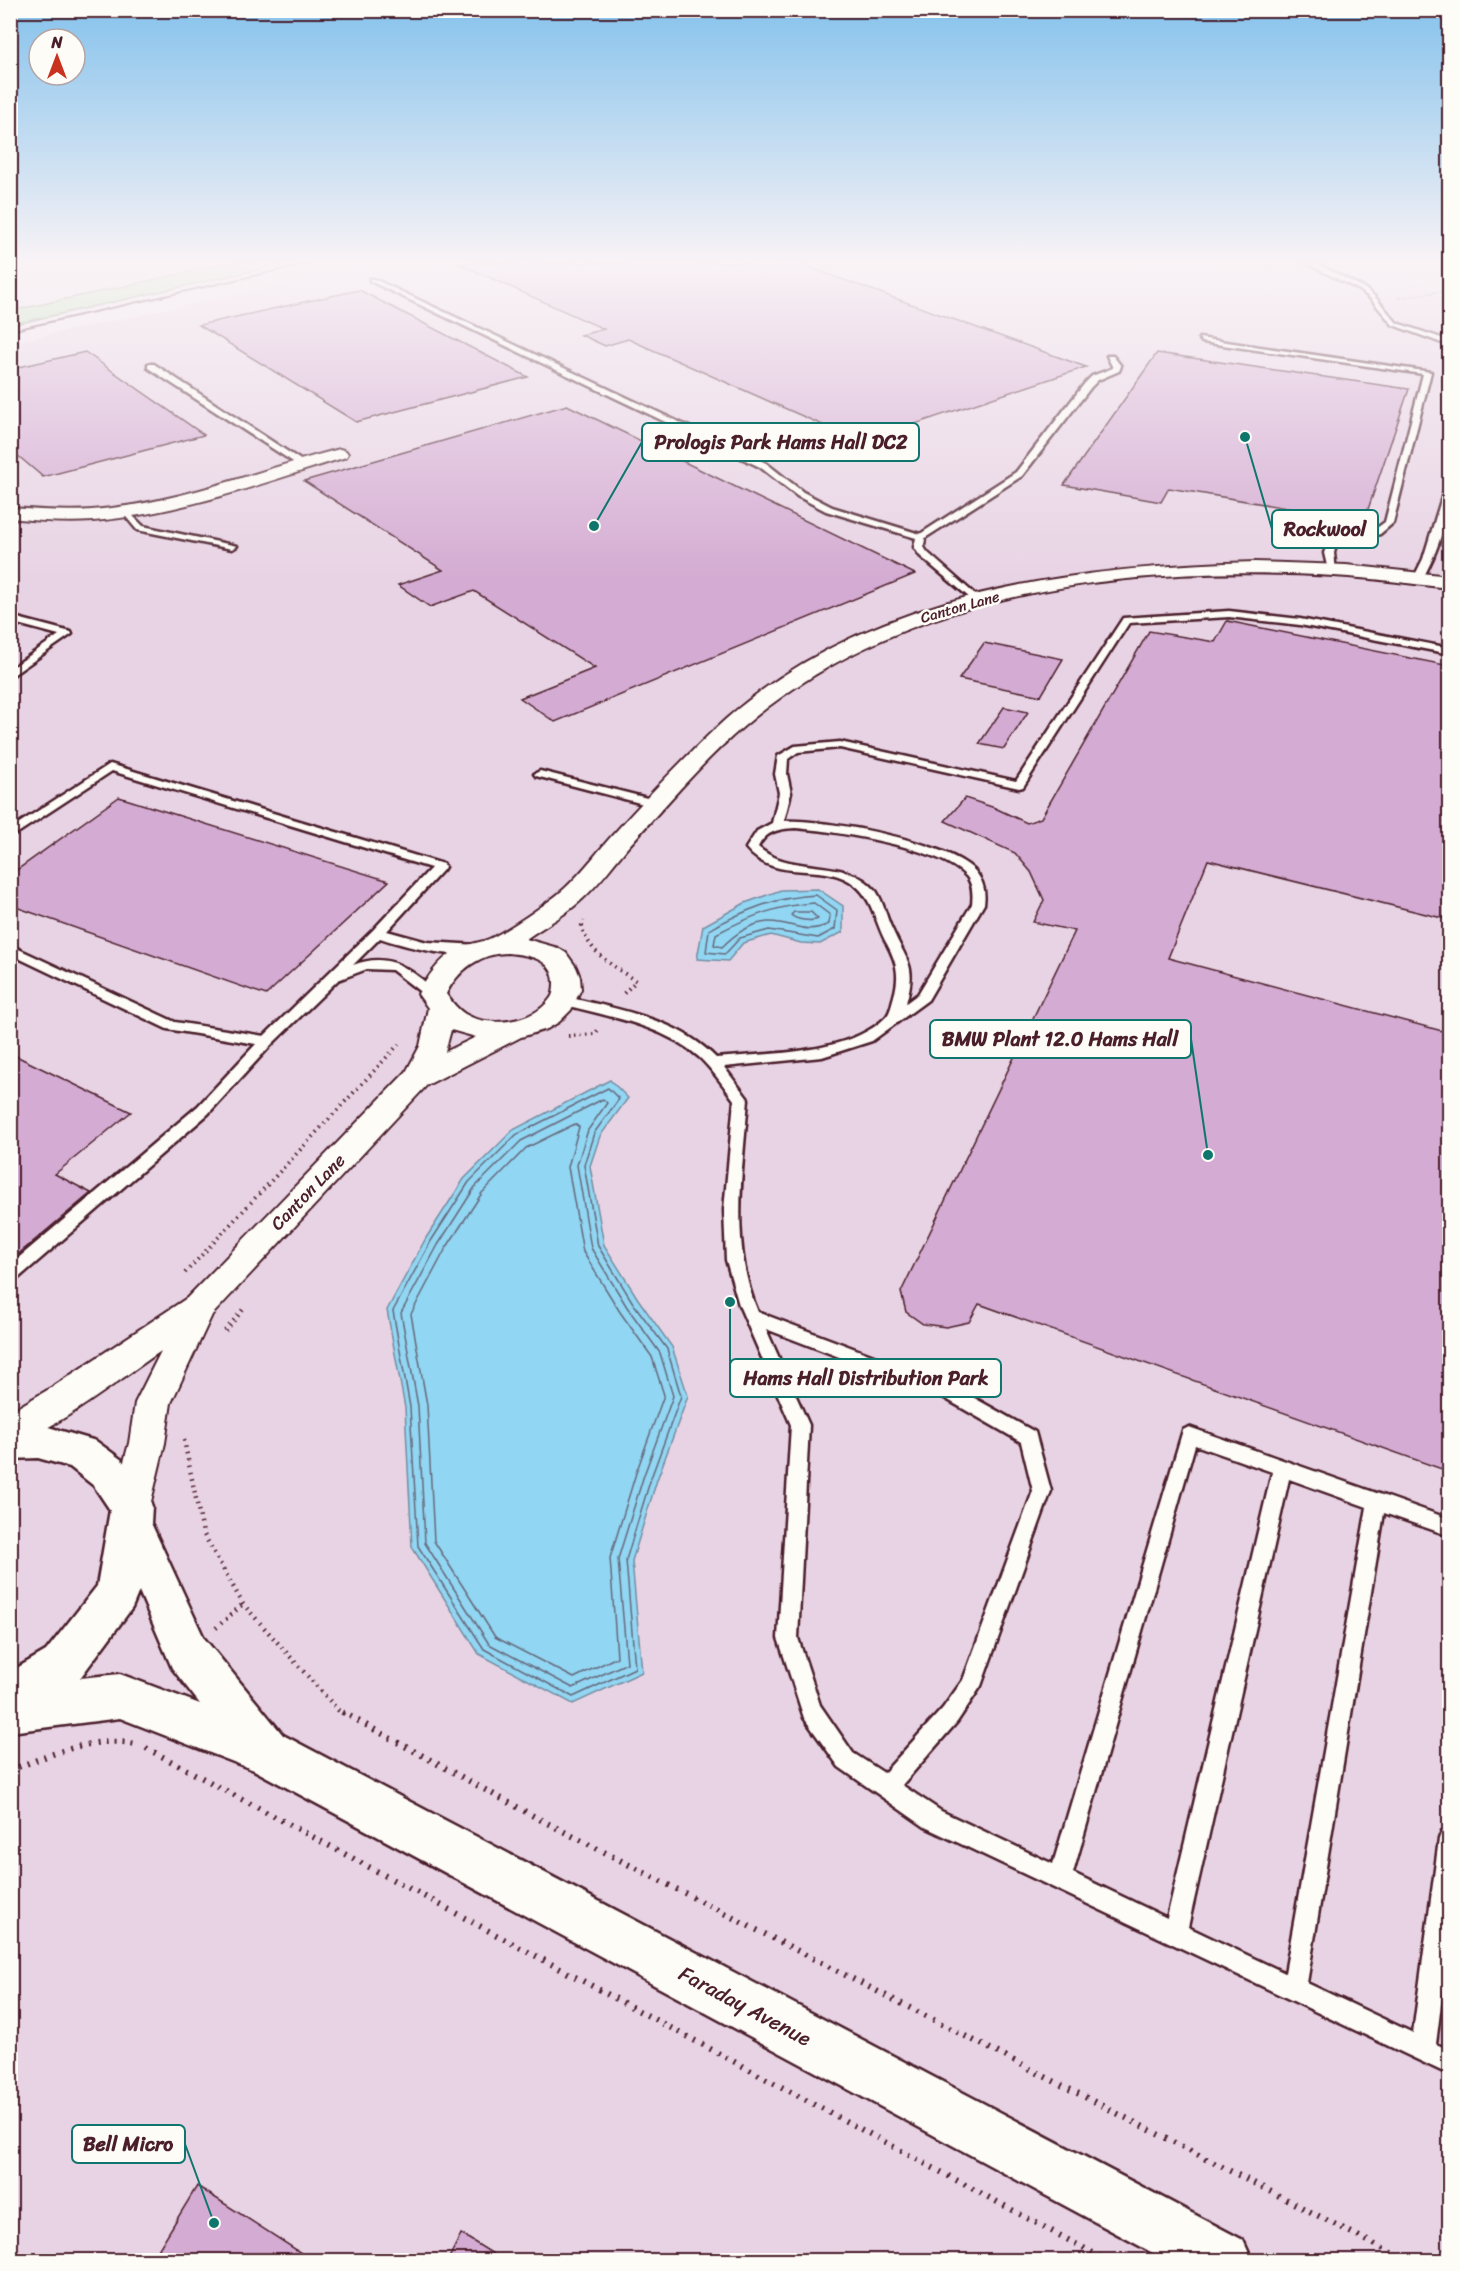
<svg xmlns="http://www.w3.org/2000/svg" width="1460" height="2271" font-family="Sriracha,sans-serif">
  <style>
    .built { fill: #e8d3e4 }
    .green { fill: #aee1a3; stroke: #7c8067; stroke-width: 1.5 }
    .water { fill: #91d6f2; stroke: #758da2; stroke-width: 1.5 }
    .lines { fill: none; stroke-linecap: round; stroke-linejoin: round }
    .shore { stroke: #66687b; stroke-width: 1.5 }
    .building { fill: #d4abd2; stroke: #4a1f2b; stroke-width: 1.5 }
    .service-casing { stroke: #4a1f2b; stroke-width: 5 }
    .minor-casing { stroke: #4a1f2b; stroke-width: 4 }
    .tertiary-casing { stroke: #4a1f2b; stroke-width: 5 }
    .path-far4 { stroke: #4a1f2b; stroke-width: 1.5; stroke-dasharray: 1 2; stroke-linecap: butt }
    .path-far3 { stroke: #4a1f2b; stroke-width: 3; stroke-dasharray: 1.5 4; stroke-linecap: butt }
    .path-far2 { stroke: #4a1f2b; stroke-width: 4; stroke-dasharray: 1.5 4.5; stroke-linecap: butt }
    .path-far1 { stroke: #4a1f2b; stroke-width: 4.5; stroke-dasharray: 1.5 5; stroke-linecap: butt }
    .path { stroke: #4a1f2b; stroke-width: 6; stroke-dasharray: 2 7; stroke-linecap: butt }
    .service { fill: #fdfcf7; fill-rule: evenodd }
    .minor { fill: #fdfcf7; fill-rule: evenodd }
    .tertiary { fill: #fdfcf7; fill-rule: evenodd }
    .rail { stroke: #4a1f2b; stroke-width: 2 }
    .labels { text-anchor: middle; dominant-baseline: central; stroke-width: 5; stroke-linejoin: round; paint-order: stroke }
    .far-street-label { font-size: 15px; fill: #4a1f2b; stroke: #fdfcf7 }
    .street-label { font-size: 18px; fill: #4a1f2b; stroke: #fdfcf7 }
    .near-street-label { font-size: 21px; fill: #4a1f2b; stroke: #fdfcf7 }
    .leader { fill: none; stroke: #0f766e; stroke-width: 2 }
    .callout-dot { fill: #0f766e; stroke: #fdfcf7; stroke-width: 2 }
    .callout { fill: #fdfcf7; stroke: #0f766e; stroke-width: 2 }
    .callout-label { font-size: 20px; text-anchor: middle; font-weight: bold; fill: #4a1f2b }
  </style>
  <rect width="100%" height="100%" fill="#f1e4ec"/>
  <filter id="ink" filterUnits="userSpaceOnUse"><feTurbulence type="fractalNoise" baseFrequency=".0167" numOctaves="2"/><feDisplacementMap in="SourceGraphic" scale="12" xChannelSelector="R" yChannelSelector="G"/><feConvolveMatrix kernelMatrix="1 2 1 2 8 2 1 2 1" color-interpolation-filters="sRGB"/></filter>
  <g filter="url(#ink)">
    <polygon class="built" points="380,263 1380,263 1449,298 1449,2260 11,2260 10,343"/>
    <polygon class="green" points="230,263 288,263 11,325 11,311"/>
    <g class="water">
      <polygon points="818,889 843,906 843,932 820,944 801,943 771,935 743,943 728,961 697,959 703,926 745,903 781,890"/>
      <polygon points="610,1080 628,1098 600,1136 590,1166 604,1245 638,1299 672,1347 688,1396 657,1480 632,1561 642,1672 573,1704 479,1654 412,1547 405,1408 387,1310 426,1238 464,1179 513,1130"/>
    </g>
    <g class="lines">
      <g class="shore">
        <path d="M816,895L837,910L835,929L818,938L769,930L740,938L725,954L706,952L709,930C744,910 776,897 816,895Z"/>
        <path d="M814,903L830,915L829,924C803,936 792,921 768,922C749,923 734,935 722,947L714,945L716,934C748,917 778,905 814,903Z"/>
        <path d="M794,912H811L818,919C811,922 796,920 791,915Z"/>
        <polygon points="608,1088 619,1099 594,1133 584,1165 598,1246 633,1303 667,1349 681,1396 651,1478 626,1560 635,1668 573,1697 484,1649 418,1546 410,1407 393,1311 431,1241 469,1182 516,1135"/>
        <polygon points="603,1099 607,1103 588,1130 577,1165 591,1248 627,1307 660,1353 673,1396 644,1475 618,1559 627,1663 573,1688 489,1644 425,1543 418,1406 401,1313 438,1245 475,1187 521,1141"/>
        <polygon points="575,1124 579,1127 568,1167 583,1252 620,1312 652,1357 664,1395 636,1473 610,1558 617,1657 574,1678 495,1637 434,1541 427,1405 411,1314 445,1250 482,1193 526,1148"/>
      </g>
    </g>
    <g class="building">
      <polygon points="457,263 797,263 1086,367 819,456 792,444 834,430 628,339 605,346 581,335 604,329"/>
      <polygon points="359,290 528,377 356,422 199,325"/>
      <polygon points="85,352 204,435 43,477 10,449 10,369"/>
      <polygon points="1157,353 1409,389 1364,521 1169,488 1161,502 1064,485"/>
      <polygon points="567,405 915,574 555,722 520,698 595,668 474,591 430,607 398,585 443,570 304,481"/>
      <polygon points="1227,621 1450,666 1450,920 1208,860 1168,958 1450,1033 1450,1472 979,1304 969,1322 946,1327 923,1324 906,1312 901,1292 1075,931 1033,922 1044,900 1031,872 1015,853 945,821 965,798 995,808 1027,823 1041,818 1149,631 1215,642"/>
      <polygon points="984,643 1063,659 1041,696 959,679"/>
      <polygon points="1004,707 1028,712 1004,749 979,744"/>
      <polygon points="119,797 389,881 266,995 10,905 10,875"/>
      <polygon points="10,1053 131,1112 55,1174 91,1193 10,1261"/>
      <polygon points="197,2186 312,2260 152,2260"/>
      <polygon points="461,2234 503,2260 448,2260"/>
    </g>
    <g class="lines">
      <g class="service-casing">
        <g id="service">
          <polygon points="1306,263 1315,263 1364,288 1375,297 1397,323 1450,341 1450,346 1393,325 1371,299 1360,290"/>
          <polygon points="370,279 374,279 766,463 803,492 832,507 920,534 1016,472 1085,383 1092,376 1113,368 1107,356 1113,356 1121,366 1119,371 1098,380 1091,387 1022,476 925,538 924,547 927,552 979,598 981,600 976,603 920,556 914,547 916,538 826,511 797,496 760,467 370,281"/>
          <polygon points="1199,338 1431,372 1393,523 1380,534 1336,545 1334,553 1336,572 1328,570 1324,553 1329,541 1374,530 1385,522 1423,374 1202,342"/>
          <polygon points="148,364 154,364 308,465 301,467 148,368"/>
          <path d="M1450,482C1450,514 1438,553 1421,581H1415L1413,579L1423,559L1446,484Z"/>
          <polygon points="126,509 143,526 237,546 232,549 137,530 122,512"/>
          <path d="M1229,611L1300,619L1450,648V654L1300,625L1229,617L1129,623L1023,787L1019,788L840,748L798,752L788,759L787,774L791,793L784,821C825,819 945,841 974,870C983,880 986,891 984,904L928,1000L872,1041L822,1057L724,1067L748,1099C743,1169 729,1245 758,1312L953,1386L1035,1432L1051,1491L981,1686L957,1722L902,1785L941,1811L1053,1864L1183,1430L1189,1427L1450,1519V1536L1384,1513L1307,1983L1413,2033L1439,1839L1442,1831L1450,1828V1932L1436,2044L1450,2050V2075L925,1827L839,1767L804,1718L778,1638L791,1425L739,1305L726,1260L724,1210L734,1100C723,1085 712,1069 699,1057C661,1024 605,1016 558,1003L556,1000L563,996C615,1009 678,1018 716,1058C767,1053 849,1055 886,1017C891,1012 892,1002 894,996C900,975 897,963 887,944C876,925 873,899 855,885C823,859 776,885 746,848L757,831L772,823L779,793L775,774L778,756L795,746L840,742L1016,781L1123,618ZM795,828C834,831 942,847 967,877C973,885 973,895 972,904L918,994L906,1003C917,964 907,963 892,929C886,917 884,903 876,891C845,854 792,877 758,847C766,831 778,829 795,828ZM766,1329L941,1396L1021,1442L1033,1491L963,1680L943,1708L884,1773L853,1753L820,1705L798,1638L809,1425ZM1195,1445L1272,1472L1167,1918L1073,1873ZM1289,1479L1367,1507L1285,1973L1188,1927Z"/>
          <polygon points="10,616 71,632 72,634 10,677 10,669 59,635 10,622"/>
          <path d="M110,764L443,864L445,867L443,870L387,931L427,942L478,945L485,949C470,964 400,945 380,938L353,965C391,951 408,969 437,991L439,994L437,997H427L392,970L367,969L338,980L272,1044L208,1114L16,1280L10,1281V1265L198,1106L256,1044L167,1029L10,954V945L175,1022L264,1036L373,930L431,868L112,771L10,838V829Z"/>
          <polygon points="540,771 659,801 661,803 655,807 536,776 534,774"/>
        </g>
      </g>
      <g class="minor-casing">
        <g id="minor">
          <path d="M340,449L346,451L348,454L346,457C263,483 179,514 93,521C65,523 38,521 10,518V508C38,510 65,512 92,510C178,504 257,470 340,449Z"/>
          <path d="M1255,562L1346,565L1450,576V588C1411,584 1373,578 1334,576C1131,564 903,589 743,727C701,763 664,807 627,848C611,867 597,887 578,903C562,917 543,927 526,939L558,948L566,953L576,967L580,977L581,989L571,1010L559,1022L547,1029L521,1037L427,1085L212,1315L171,1403L165,1443L150,1506L144,1518L131,1523L118,1518L112,1506L129,1443L135,1403L161,1351C117,1381 59,1428 10,1445V1412L51,1388L187,1298L406,1072L420,1046L428,1008L418,994C430,973 442,955 465,946C473,943 482,942 489,939C507,931 548,903 563,890C580,875 594,856 609,839C647,797 685,756 726,719C870,592 1071,567 1255,562ZM508,953C527,955 553,958 554,982C554,987 554,995 550,999C533,1023 489,1028 465,1014C457,1009 451,1001 446,994C458,970 480,953 508,953ZM451,1030L476,1037L445,1052Z"/>
        </g>
      </g>
      <g class="tertiary-casing">
        <path id="tertiary" d="M38,1424L96,1441L122,1460L146,1493L152,1506L151,1523L204,1638L283,1735L1243,2240L1252,2260H1166L254,1770L120,1718L10,1732V1672L46,1651L97,1586L110,1510L94,1486L70,1467L38,1458L10,1459V1425ZM139,1591L172,1668L200,1704L120,1674L80,1678L132,1608Z"/>
      </g>
      <polyline class="path-far4" points="1398,298 1450,290"/>
      <polyline class="path-far3" points="581,926 584,921"/>
      <g class="path-far2">
        <path d="M582,925C585,950 616,968 636,981L622,995"/>
        <polyline points="568,1036 595,1034 598,1030"/>
        <polyline points="185,1273 401,1042"/>
      </g>
      <g class="path-far1">
        <polyline points="225,1331 245,1307"/>
        <polyline points="184,1440 203,1533 243,1604 338,1710 345,1714"/>
        <polyline points="216,1628 243,1604"/>
      </g>
      <g class="path">
        <polyline points="342,1712 539,1819 1405,2260"/>
        <polyline points="146,1748 1106,2260"/>
        <path d="M10,1770C51,1755 92,1735 136,1744"/>
      </g>
      <use href="#service" class="service"/>
      <use href="#minor" class="minor"/>
      <use href="#tertiary" class="tertiary"/>
      <polyline class="rail" points="10,331 311,263"/>
    </g>
  </g>
  <linearGradient id="sky" x2="0" y2="1"><stop stop-color="#85c2ec"/><stop offset="0.45" stop-color="#f9f3f6"/><stop offset="1" stop-color="#f9f3f6" stop-opacity="0"/></linearGradient>
  <rect width="1460" height="581" fill="url(#sky)"/>
  <g class="labels">
    <g class="far-street-label">
      <text transform="translate(960 607) rotate(-16)">Canton Lane</text>
    </g>
    <g class="street-label">
      <text transform="translate(308 1192) rotate(-46)">Canton Lane</text>
    </g>
    <g class="near-street-label">
      <text transform="translate(745 2006) rotate(28)">Faraday Avenue</text>
    </g>
  </g>
  <path class="leader" d="M594 526L642 442M1245 437L1272 529M1208 1155L1191 1039M730 1302L730 1378M214 2223L185 2144"/>
  <g class="callout-dot">
    <circle cx="594" cy="526" r="6"/>
    <circle cx="1245" cy="437" r="6"/>
    <circle cx="1208" cy="1155" r="6"/>
    <circle cx="730" cy="1302" r="6"/>
    <circle cx="214" cy="2223" r="6"/>
  </g>
  <g class="callout">
    <rect x="642" y="423" width="277" height="38" rx="6"/>
    <rect x="1272" y="510" width="106" height="38" rx="6"/>
    <rect x="930" y="1020" width="261" height="38" rx="6"/>
    <rect x="730" y="1359" width="271" height="38" rx="6"/>
    <rect x="72" y="2125" width="113" height="38" rx="6"/>
  </g>
  <g class="callout-label">
    <text x="781" y="449">Prologis Park Hams Hall DC2</text>
    <text x="1325" y="536">Rockwool</text>
    <text x="1060" y="1046">BMW Plant 12.0 Hams Hall</text>
    <text x="866" y="1385">Hams Hall Distribution Park</text>
    <text x="128" y="2151">Bell Micro</text>
  </g>
  <rect width="1460" height="2271" fill="none" stroke="#fdfcf7" stroke-width="36"/>
  <rect x="18" y="18" width="1424" height="2235" fill="none" stroke="#4a1f2b" stroke-width="2" filter="url(#ink)"/>
  <g transform="translate(57 57)"><circle r="28" fill="#fdfcf7" stroke="#b5a4a5" stroke-width="1.5"/>
  <path d="M0-4.5L10 22L0 15L-10 22Z" fill="#c8321e"/>
  <text y="-9" font-size="16" font-weight="bold" text-anchor="middle" fill="#4a1f2b">N</text>
  </g>
</svg>
